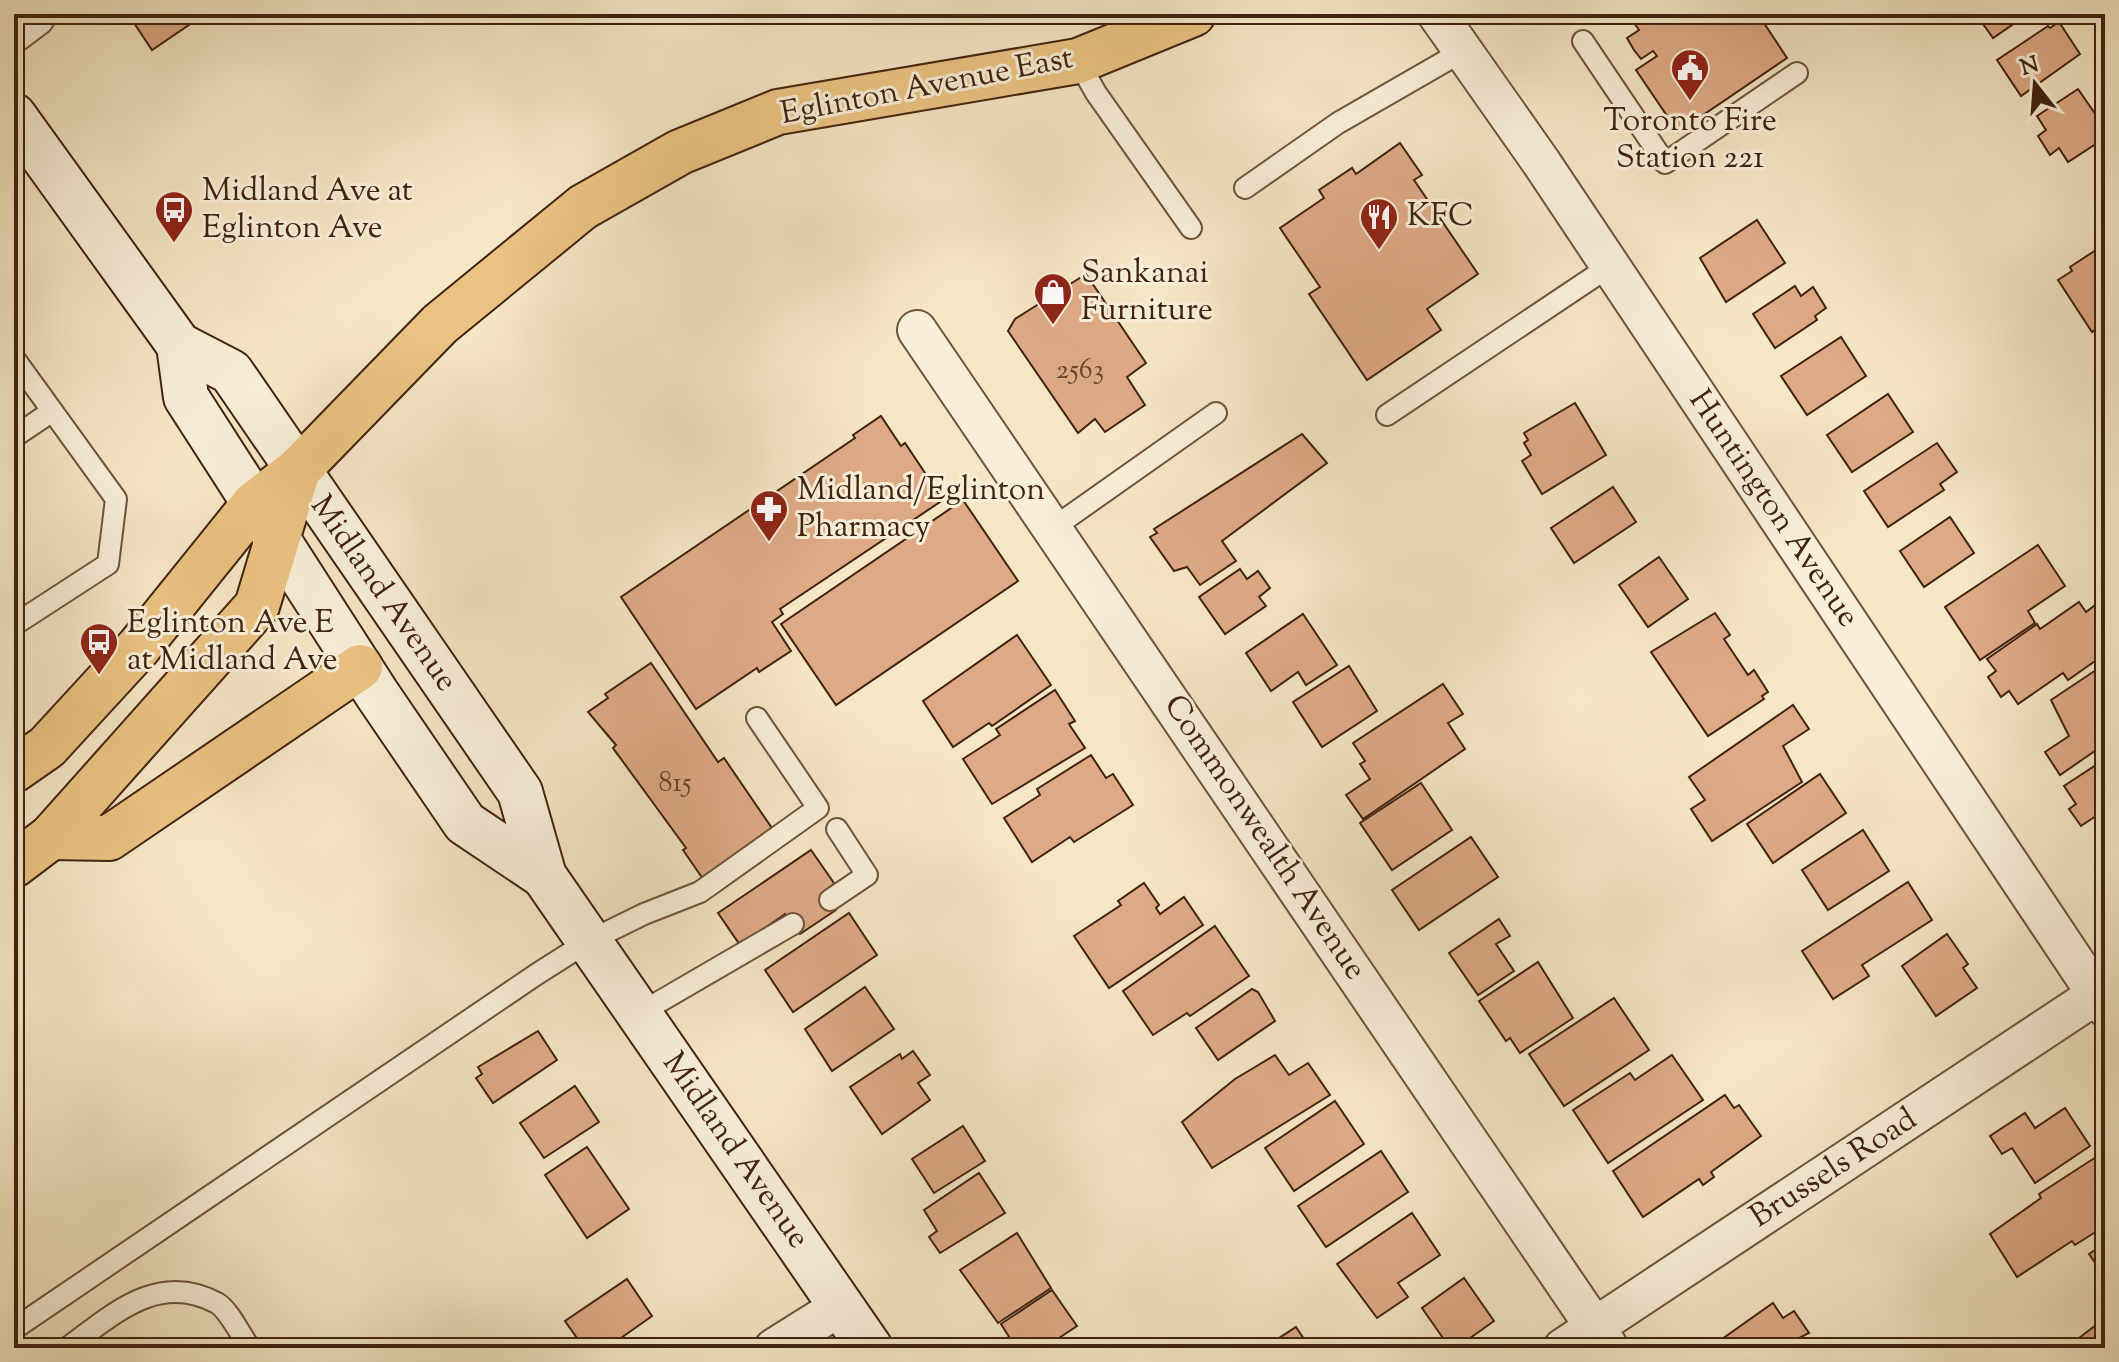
<svg xmlns="http://www.w3.org/2000/svg" width="2119" height="1362" font-family="'Sorts Mill Goudy',serif">
  <style>
    .building { fill: #ddaa85; stroke: #412210; stroke-width: 2 }
    .lines { fill: none; stroke-linecap: round; stroke-linejoin: round }
    .service-casing { stroke: #6e533d; stroke-width: 24 }
    .minor-casing { stroke: #6e533d; stroke-width: 42 }
    .secondary-casing { stroke: #412210; stroke-width: 48 }
    .primary-casing { stroke: #412210; stroke-width: 48 }
    .service { stroke: #f8efd9; stroke-width: 20 }
    .minor { stroke: #f8efd9; stroke-width: 38 }
    .secondary { stroke: #f8efd9; stroke-width: 44 }
    .primary { stroke: #eac382; stroke-width: 44 }
    .labels { text-anchor: middle; dominant-baseline: central; stroke-width: 6; stroke-linejoin: round; paint-order: stroke }
    .number-label { font-size: 28px; fill: #68442d }
    .street-label { font-size: 32px; fill: #412210; stroke: #f8efd9 }
    .poi-label { font-size: 32px; fill: #412210; stroke: #f8efd9; text-anchor: start }
  </style>
  <rect width="100%" height="100%" fill="#f5e6c5"/>
  <filter id="stains"><feTurbulence type="fractalNoise" baseFrequency=".0025" numOctaves="4"/><feColorMatrix values="0 0 0 0 .2 0 0 0 0 .09 0 0 0 0 .02 0 0 0 .5 -.17"/></filter>
  <radialGradient id="worn" r=".72"><stop offset=".6" stop-color="#630" stop-opacity="0"/><stop offset="1" stop-color="#630" stop-opacity=".3"/></radialGradient>
  <g class="building">
    <polygon points="128,14 205,14 152,50"/>
    <polygon points="1628,14 1730,14 1735,21 1745,14 1758,14 1787,58 1678,132 1636,70 1657,56 1653,51 1641,59 1634,50 1627,38 1639,30"/>
    <polygon points="1976,14 2028,14 1993,38"/>
    <polygon points="2059,22 2080,54 2021,96 1997,60 2048,26 2050,28"/>
    <polygon points="2078,89 2105,128 2105,138 2068,162 2059,148 2050,155 2038,136 2046,130 2037,116"/>
    <polygon points="1400,143 1422,175 1414,180 1478,274 1427,309 1441,330 1367,380 1309,294 1320,287 1280,228 1324,198 1319,190 1352,168 1356,174"/>
    <polygon points="1757,220 1785,263 1726,302 1700,258"/>
    <polygon points="2105,244 2105,323 2092,332 2058,280 2072,271 2070,267"/>
    <polygon points="1086,274 1146,363 1127,377 1145,405 1105,432 1095,419 1078,433 1008,331 1015,319"/>
    <polygon points="1795,286 1801,296 1813,287 1826,308 1815,316 1817,320 1775,348 1753,314"/>
    <polygon points="1841,337 1866,376 1807,415 1781,376"/>
    <polygon points="1888,394 1913,432 1852,472 1827,435"/>
    <polygon points="1575,403 1606,455 1542,494 1522,461 1531,455 1524,443 1528,440 1524,433"/>
    <polygon points="881,416 901,446 905,443 943,500 780,609 783,614 772,622 791,651 759,672 757,668 696,709 621,597 855,438 853,435"/>
    <polygon points="1302,434 1327,463 1222,541 1236,561 1200,585 1187,567 1174,571 1150,537 1157,533 1154,529"/>
    <polygon points="1937,443 1957,472 1940,484 1944,490 1888,527 1864,491"/>
    <polygon points="1613,487 1636,522 1574,563 1551,528"/>
    <polygon points="963,500 1018,581 836,705 781,624"/>
    <polygon points="1950,517 1974,553 1924,587 1900,551"/>
    <polygon points="2038,545 2065,586 2028,611 2035,623 1980,660 1945,607"/>
    <polygon points="1659,557 1688,599 1648,627 1619,585"/>
    <polygon points="1240,569 1247,579 1258,571 1270,588 1259,597 1266,606 1225,634 1199,597"/>
    <polygon points="2079,602 2086,612 2099,602 2105,610 2105,654 2068,680 2063,673 2018,704 2009,691 2001,697 1988,677 1996,671 1987,659 2037,624 2040,629"/>
    <polygon points="1715,613 1730,635 1724,639 1748,675 1754,670 1768,692 1762,696 1764,699 1708,736 1651,652"/>
    <polygon points="1303,614 1337,665 1306,685 1298,672 1271,691 1246,653"/>
    <polygon points="1017,635 1051,685 992,726 989,723 953,747 923,701"/>
    <polygon points="651,663 718,762 724,758 776,834 703,879 683,850 686,848 613,748 616,745 588,712 608,698 605,694"/>
    <polygon points="2105,664 2105,744 2060,775 2045,752 2069,736 2051,700"/>
    <polygon points="1349,666 1377,711 1322,747 1293,702"/>
    <polygon points="1443,684 1463,714 1448,723 1465,749 1363,819 1346,795 1370,779 1360,764 1365,761 1353,743"/>
    <polygon points="1055,690 1075,721 1069,724 1085,748 992,804 963,759 1000,735 996,729"/>
    <polygon points="1793,705 1809,729 1783,746 1802,782 1712,841 1691,809 1705,800 1689,777"/>
    <polygon points="1091,755 1106,778 1113,774 1133,805 1074,842 1070,837 1032,862 1004,818 1040,795 1037,789"/>
    <polygon points="2105,759 2105,810 2081,826 2069,809 2076,804 2064,786"/>
    <polygon points="1820,774 1846,813 1773,863 1747,824"/>
    <polygon points="1421,783 1452,830 1392,870 1360,823"/>
    <polygon points="1863,830 1889,871 1828,910 1802,870"/>
    <polygon points="1471,837 1498,877 1419,930 1392,890"/>
    <polygon points="811,850 836,886 826,894 836,910 800,934 785,914 740,945 718,913"/>
    <polygon points="1908,882 1932,920 1862,965 1869,976 1833,999 1802,951"/>
    <polygon points="1144,883 1159,905 1156,908 1160,914 1184,897 1203,925 1109,988 1074,936 1121,905 1118,901"/>
    <polygon points="849,913 877,955 793,1012 765,970"/>
    <polygon points="1499,919 1510,936 1496,944 1514,971 1478,995 1449,953"/>
    <polygon points="1215,926 1249,976 1190,1016 1187,1013 1153,1035 1123,991"/>
    <polygon points="1947,934 1968,964 1963,968 1977,988 1936,1016 1902,966"/>
    <polygon points="1538,962 1573,1018 1520,1053 1510,1038 1506,1041 1479,1001"/>
    <polygon points="865,987 894,1029 832,1071 805,1029"/>
    <polygon points="1252,989 1258,992 1275,1021 1218,1060 1196,1028"/>
    <polygon points="1614,998 1649,1050 1564,1106 1529,1054"/>
    <polygon points="538,1031 557,1060 493,1103 476,1078 482,1074 478,1067"/>
    <polygon points="913,1051 930,1075 918,1083 930,1100 882,1134 850,1087 900,1054 902,1059"/>
    <polygon points="1275,1055 1289,1075 1308,1063 1330,1095 1212,1168 1182,1122 1235,1079"/>
    <polygon points="1672,1055 1703,1100 1608,1163 1573,1110 1630,1073 1635,1080"/>
    <polygon points="575,1086 599,1122 544,1158 520,1123"/>
    <polygon points="1725,1095 1734,1108 1739,1105 1761,1136 1711,1172 1714,1177 1703,1185 1699,1179 1643,1217 1613,1171"/>
    <polygon points="1335,1101 1364,1144 1294,1191 1265,1148"/>
    <polygon points="2065,1108 2090,1146 2035,1183 2012,1148 2002,1154 1990,1136 2025,1113 2035,1128"/>
    <polygon points="963,1126 985,1161 934,1193 912,1159"/>
    <polygon points="587,1147 629,1209 587,1238 545,1175"/>
    <polygon points="1381,1151 1408,1192 1326,1247 1298,1206"/>
    <polygon points="2096,1157 2105,1170 2105,1226 2075,1245 2072,1241 2017,1277 1990,1234 2041,1198 2039,1194"/>
    <polygon points="979,1173 1005,1213 940,1253 929,1237 937,1231 924,1210"/>
    <polygon points="1412,1213 1440,1255 1398,1283 1408,1297 1377,1318 1337,1264"/>
    <polygon points="2105,1232 2105,1277 2089,1254 2101,1246 2096,1239"/>
    <polygon points="1017,1233 1051,1288 998,1323 960,1270"/>
    <polygon points="1464,1278 1494,1321 1456,1348 1450,1348 1422,1308"/>
    <polygon points="627,1279 652,1316 614,1343 603,1348 584,1348 565,1321"/>
    <polygon points="1052,1290 1077,1326 1044,1348 1016,1348 1001,1324"/>
    <polygon points="1773,1303 1783,1318 1794,1311 1809,1333 1780,1348 1718,1348 1715,1344"/>
    <polygon points="2105,1318 2105,1348 2072,1348 2070,1345"/>
    <polygon points="1296,1327 1310,1348 1264,1348"/>
  </g>
  <g class="lines">
    <g class="service-casing">
      <g id="service">
        <polyline points="1583,41 1665,163 1797,73"/>
        <polyline points="14,44 42,23 47,14"/>
        <polyline points="1078,61 1096,93 1191,228"/>
        <polyline points="1245,188 1338,123 1463,51"/>
        <polyline points="14,358 116,499 108,564 14,625"/>
        <polyline points="1387,415 1610,266"/>
        <polyline points="14,437 51,412"/>
        <polyline points="1053,528 1216,413"/>
        <polyline points="830,900 867,875 837,829"/>
        <polyline points="640,1013 793,924"/>
        <polyline points="14,1329 537,974 589,941 644,914 700,892 818,808 757,718"/>
        <path d="M67,1348C113,1315 157,1271 217,1303C229,1310 241,1336 250,1348"/>
      </g>
    </g>
    <g class="minor-casing">
      <g id="minor">
        <polyline points="1437,14 1541,162 2105,1007"/>
        <polyline points="917,330 1609,1348"/>
        <polyline points="774,1348 841,1306"/>
        <polyline points="1563,1348 2105,989"/>
      </g>
    </g>
    <g class="secondary-casing">
      <g id="secondary">
        <polyline points="14,116 179,345 231,372 520,792 544,876 870,1348"/>
        <polyline points="179,345 186,397 377,694 465,823 544,876"/>
      </g>
    </g>
    <g class="primary-casing">
      <g id="primary">
        <polyline points="14,770 47,747 138,648 254,504 298,470 440,324 583,207 680,152 778,112 1078,61 1193,14"/>
        <polyline points="51,837 109,838 360,667"/>
        <polyline points="14,865 51,837 257,606 298,470"/>
      </g>
    </g>
    <use href="#service" class="service"/>
    <use href="#minor" class="minor"/>
    <use href="#secondary" class="secondary"/>
    <use href="#primary" class="primary"/>
  </g>
  <defs>
    <g id="civic-pin" transform="scale(2)"><path d="M0 17L-7.5 6A9.5 9.5 0 1 1 7.5 6Z" fill="#8f2418" stroke="#f8efd9"/><path d="M-.6-6.5H3V-4.5H.6V-3L4-1V1h2V6H-6V1h2V-1L-.6-3ZM-1.2 2.5V6h2.4V2.5Z" fill="#fff"/></g>
    <g id="bus-pin" transform="scale(2)"><path d="M0 17L-7.5 6A9.5 9.5 0 1 1 7.5 6Z" fill="#8f2418" stroke="#f8efd9"/><path d="M-5-6H5V4H4V6H2V4H-2V6H-4V4H-5ZM-3.5-4V0h7V-4ZM-3.5 1.2v1.5H-2V1.2ZM2 1.2v1.5H3.5V1.2Z" fill="#fff"/></g>
    <g id="restaurant-pin" transform="scale(2)"><path d="M0 17L-7.5 6A9.5 9.5 0 1 1 7.5 6Z" fill="#8f2418" stroke="#f8efd9"/><path d="M-5-6h1v4h1v-4h1v4h1v-4h1v5L-1.5 .5V6h-2V.5L-5-1ZM5-6V6H3V1.5H1.5Q1.5-4 5-6Z" fill="#fff"/></g>
    <g id="shop-pin" transform="scale(2)"><path d="M0 17L-7.5 6A9.5 9.5 0 1 1 7.5 6Z" fill="#8f2418" stroke="#f8efd9"/><path d="M-5-2.5h2.3a2.7 3.5 0 0 1 5.4 0H5L5.5 6h-11ZM-1.5-2.5h3a1.5 2.3 0 0 0-3 0Z" fill="#fff"/></g>
    <g id="pharmacy-pin" transform="scale(2)"><path d="M0 17L-7.5 6A9.5 9.5 0 1 1 7.5 6Z" fill="#8f2418" stroke="#f8efd9"/><path d="M-2-6h4v4h4v4h-4v4h-4v-4h-4v-4h4Z" fill="#fff"/></g>
  </defs>
  <g fill-rule="evenodd">
    <use href="#civic-pin" x="1690" y="68"/>
    <use href="#bus-pin" x="174" y="210"/>
    <use href="#restaurant-pin" x="1379" y="217"/>
    <use href="#shop-pin" x="1053" y="292"/>
    <use href="#pharmacy-pin" x="769" y="509"/>
    <use href="#bus-pin" x="99" y="642"/>
  </g>
  <g class="labels">
    <g class="number-label">
      <text x="1080" y="371">2563</text>
      <text x="675" y="784">815</text>
    </g>
    <g class="street-label">
      <text transform="translate(927 87) rotate(-11)">Eglinton Avenue East</text>
      <text transform="translate(1773 509) rotate(56)">Huntington Avenue</text>
      <text transform="translate(383 594) rotate(55)">Midland Avenue</text>
      <text transform="translate(1264 838) rotate(56)">Commonwealth Avenue</text>
      <text transform="translate(735 1151) rotate(55)">Midland Avenue</text>
      <text transform="translate(1834 1169) rotate(-33)">Brussels Road</text>
    </g>
    <g class="poi-label">
      <text x="1690" y="122" text-anchor="middle">Toronto Fire<tspan x="1690" dy="37">Station 221</tspan></text>
      <text x="202" y="192">Midland Ave at<tspan x="202" dy="37">Eglinton Ave</tspan></text>
      <text x="1407" y="217">KFC</text>
      <text x="1081" y="274">Sankanai<tspan x="1081" dy="37">Furniture</tspan></text>
      <text x="797" y="491">Midland/Eglinton<tspan x="797" dy="37">Pharmacy</tspan></text>
      <text x="127" y="624">Eglinton Ave E<tspan x="127" dy="37">at Midland Ave</tspan></text>
    </g>
  </g>
  <rect width="2119" height="1362" fill="none" stroke="#f5e6c5" stroke-width="48"/>
  <rect x="16" y="16" width="2087" height="1330" fill="none" stroke="#412210" stroke-width="4"/>
  <rect x="24" y="24" width="2071" height="1314" fill="none" stroke="#412210" stroke-width="2"/>
  <g transform="translate(2035 84) rotate(343)" stroke="#f8efd9" stroke-width="6" paint-order="stroke">
  <path d="M0-6L14 30L0 20L-14 30Z" fill="#412210"/>
  <text y="-12" font-size="22" font-weight="bold" text-anchor="middle" fill="#412210">N</text>
  </g>
  <rect width="100%" height="100%" filter="url(#stains)"/>
  <rect width="100%" height="100%" fill="url(#worn)"/>
</svg>
